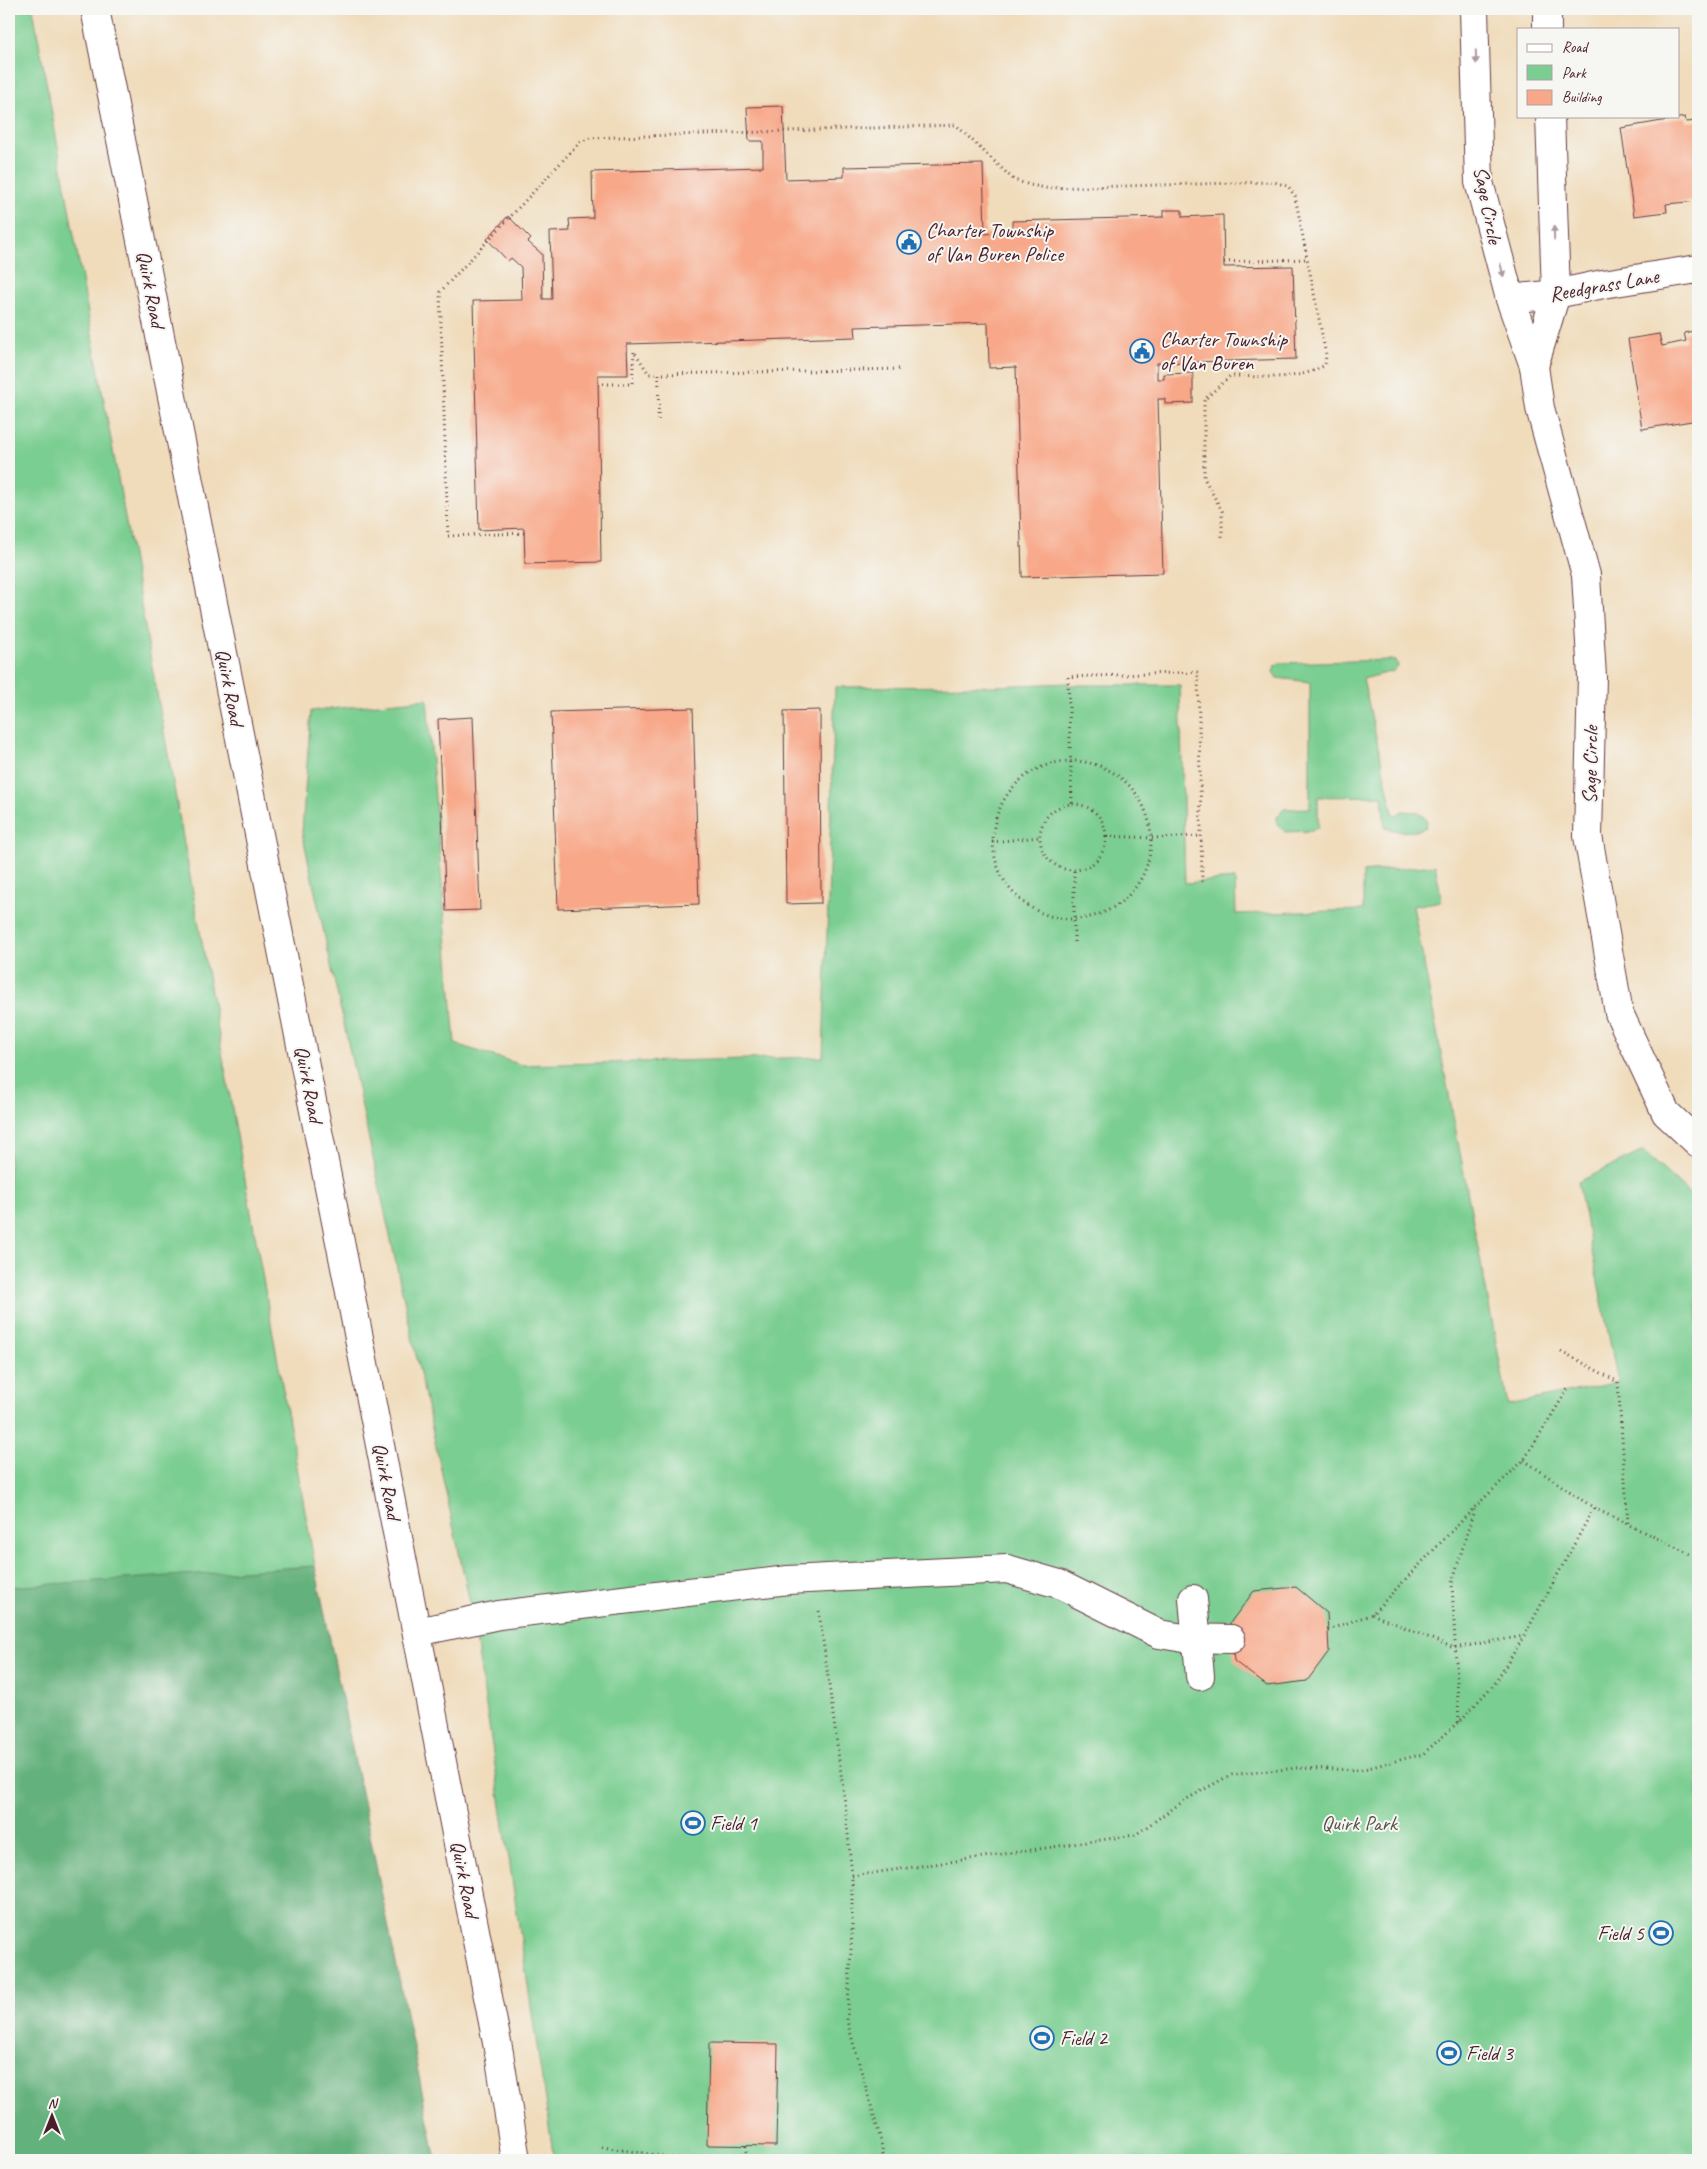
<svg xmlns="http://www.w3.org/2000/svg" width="1707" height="2169" font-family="Caveat,sans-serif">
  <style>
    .green { fill: #7ace91; stroke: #62765e }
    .forest { fill: #63b17b; stroke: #566853 }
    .building { fill: #f8a788 }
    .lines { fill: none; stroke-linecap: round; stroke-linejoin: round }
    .minor-casing { stroke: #633b41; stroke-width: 30 }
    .path { stroke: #633b41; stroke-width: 3; stroke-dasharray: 1 4; stroke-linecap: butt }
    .minor { stroke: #fff; stroke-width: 28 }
    .oneway { fill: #ae9aa0 }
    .labels { text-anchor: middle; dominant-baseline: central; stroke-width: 4; stroke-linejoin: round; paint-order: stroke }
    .street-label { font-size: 21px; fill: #4a1f2b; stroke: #f6f6f2 }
    .poi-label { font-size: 21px; fill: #4a1f2b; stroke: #f6f6f2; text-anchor: start }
    .park-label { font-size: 21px; fill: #58544a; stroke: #f6f6f2 }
  </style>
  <rect width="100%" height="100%" fill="#f6f6f2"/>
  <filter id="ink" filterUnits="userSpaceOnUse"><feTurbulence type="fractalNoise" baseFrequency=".02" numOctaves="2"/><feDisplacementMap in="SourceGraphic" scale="10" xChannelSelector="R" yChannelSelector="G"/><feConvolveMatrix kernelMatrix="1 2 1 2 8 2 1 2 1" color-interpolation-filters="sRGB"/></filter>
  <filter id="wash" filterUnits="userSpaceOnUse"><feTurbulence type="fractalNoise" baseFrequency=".0096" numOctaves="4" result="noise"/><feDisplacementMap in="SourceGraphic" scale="20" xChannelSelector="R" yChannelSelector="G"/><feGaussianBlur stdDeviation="1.12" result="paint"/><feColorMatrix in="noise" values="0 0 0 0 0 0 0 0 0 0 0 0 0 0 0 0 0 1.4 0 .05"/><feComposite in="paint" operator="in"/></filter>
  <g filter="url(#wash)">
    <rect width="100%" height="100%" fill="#f0dcbb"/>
    <g class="green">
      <polygon points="9,9 33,9 315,1566 9,1603"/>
      <path d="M1391,660L1397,662L1398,667L1394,671L1363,679L1393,813L1397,815L1402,811L1419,812L1427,821L1426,827C1417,834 1395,832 1385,827L1382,796L1318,797V827L1312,831L1285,832L1277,824V816L1284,809L1310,808V682L1277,678L1273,672L1275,666L1279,663Z"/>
      <polygon points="1068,683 1069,685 1180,685 1185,883 1235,879 1236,914 1363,910 1363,872 1435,865 1442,901 1413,906 1508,1405 1618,1382 1578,1182 1643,1151 1698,1202 1698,2160 554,2160 472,1612 302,832 311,711 427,699 455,1044 522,1065 823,1057 835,687 994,686"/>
    </g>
    <polygon class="forest" points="315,1566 436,2160 9,2160 9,1587"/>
    <g id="blocks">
      <g class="building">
        <polygon points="783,106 786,179 844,177 844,167 983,164 985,234 1012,232 1012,221 1164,217 1164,210 1182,210 1182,217 1223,215 1224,267 1293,266 1296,359 1157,363 1157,379 1164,379 1164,374 1193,373 1193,403 1165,404 1165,399 1158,399 1163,573 1022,577 1016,367 989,368 988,323 855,327 856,337 627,344 628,375 598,375 601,562 525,564 524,528 479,530 473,301 522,300 521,267 511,258 508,261 487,239 508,216 531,239 528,242 542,254 543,299 552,299 550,232 570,231 569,219 593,218 592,172 763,167 763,141 749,141 747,107"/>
        <polygon points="1685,117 1686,122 1698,121 1698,201 1666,204 1667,212 1634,216 1621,128"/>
        <polygon points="1698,330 1698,420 1642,429 1628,339 1659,334 1662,346 1686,341 1684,333"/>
        <polygon points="693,708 699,904 558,909 551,712"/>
        <polygon points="820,710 821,903 786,904 784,711"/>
        <polygon points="473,717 480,910 446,911 438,719"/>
        <polygon points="1296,1587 1327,1613 1329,1651 1307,1681 1267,1686 1234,1661 1230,1623 1254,1591"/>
        <polygon points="709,2043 778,2044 776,2146 707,2145"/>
      </g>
    </g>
  </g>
  <g filter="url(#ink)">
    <use href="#blocks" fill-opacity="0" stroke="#633b41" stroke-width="1"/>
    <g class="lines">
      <g class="minor-casing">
        <g id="minor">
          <polyline points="95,9 348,1282 499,2053 516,2160"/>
          <polyline points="1474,9 1479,182 1510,299 1534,366 1540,408 1586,575 1592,677 1588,836 1619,1013 1666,1113 1698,1143"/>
          <polyline points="1547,9 1547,29"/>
          <polyline points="1510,299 1556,294 1603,284 1698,269"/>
          <polyline points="1534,366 1556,294 1550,116"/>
          <polyline points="1193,1599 1200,1676"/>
          <polyline points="417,1632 499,1615 788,1580 1007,1569 1059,1584 1159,1634 1184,1638 1231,1639"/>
        </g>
      </g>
      <g class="path">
        <polyline points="1224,262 1307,259"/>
        <polyline points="598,384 632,384 634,351 649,374 659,374"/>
        <polyline points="658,420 659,374 902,369"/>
        <path d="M524,533L448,536L440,292L580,142L590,138L956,125L1014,180L1030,185L1046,188L1274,182L1288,186L1295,196L1326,355L1325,365C1297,382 1262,376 1230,376L1204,400V478L1222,511V538"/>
        <circle cx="1072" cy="840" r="79"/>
        <polyline points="1072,803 1068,677 1198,672 1202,882"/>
        <circle cx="1073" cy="837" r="33"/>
        <polyline points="1107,836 1153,838 1201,836"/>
        <polyline points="992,842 1039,837"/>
        <polyline points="1074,871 1074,943"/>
        <polyline points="1561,1351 1618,1382 1628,1523"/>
        <polyline points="1524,1460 1594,1508 1698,1558"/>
        <polyline points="819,1611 845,1803 852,1876 852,1932 847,2021 880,2137 884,2160"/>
        <polyline points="1372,1614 1454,1648 1524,1636"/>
        <polyline points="1328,1630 1372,1614 1476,1506 1524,1460 1569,1387"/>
        <polyline points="1459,1722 1452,1583 1475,1507"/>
        <polyline points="852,1876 1135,1835 1185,1800 1230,1775 1297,1768 1360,1770 1423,1754 1459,1722 1496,1682 1524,1636 1594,1508"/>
        <polyline points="746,2146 746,2160"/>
        <polyline points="602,2147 689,2160"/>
        <polyline points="847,2160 884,2157"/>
      </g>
      <use href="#minor" class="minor"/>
    </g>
    <defs><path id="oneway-solid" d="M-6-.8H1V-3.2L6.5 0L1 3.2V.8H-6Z" transform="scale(1.25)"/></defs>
    <g class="oneway">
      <use href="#oneway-solid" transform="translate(1476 57) rotate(88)"/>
      <use href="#oneway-solid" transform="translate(1554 233) rotate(-92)"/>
      <use href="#oneway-solid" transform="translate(1502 270) rotate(76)"/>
    </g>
  </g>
  <defs>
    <g id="civic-ring" transform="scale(1.25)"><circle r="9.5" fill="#f6f6f2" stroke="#1f6fb2" stroke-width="1.5"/><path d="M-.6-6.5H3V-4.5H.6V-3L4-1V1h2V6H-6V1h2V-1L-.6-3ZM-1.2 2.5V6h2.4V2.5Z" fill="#1f6fb2"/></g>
    <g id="stadium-ring" transform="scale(1.25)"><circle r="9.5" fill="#f6f6f2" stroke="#1f6fb2" stroke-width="1.5"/><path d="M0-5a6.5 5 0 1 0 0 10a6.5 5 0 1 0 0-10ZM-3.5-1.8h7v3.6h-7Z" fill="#1f6fb2"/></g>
  </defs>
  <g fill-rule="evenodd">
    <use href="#civic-ring" x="909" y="242"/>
    <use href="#civic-ring" x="1142" y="351"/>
    <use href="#stadium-ring" x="693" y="1823"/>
    <use href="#stadium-ring" x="1661" y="1933"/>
    <use href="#stadium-ring" x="1042" y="2038"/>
    <use href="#stadium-ring" x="1449" y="2053"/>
  </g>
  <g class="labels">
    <g class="street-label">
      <text transform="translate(1488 205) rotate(79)">Sage Circle</text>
      <text transform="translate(1604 285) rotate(-10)">Reedgrass Lane</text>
      <text transform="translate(151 289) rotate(79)">Quirk Road</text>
      <text transform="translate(230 687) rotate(79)">Quirk Road</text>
      <text transform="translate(1590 765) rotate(-89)">Sage Circle</text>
      <text transform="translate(309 1084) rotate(79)">Quirk Road</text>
      <text transform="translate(387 1481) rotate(79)">Quirk Road</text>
      <text transform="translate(465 1879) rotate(79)">Quirk Road</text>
    </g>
    <g class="poi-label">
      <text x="926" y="230">Charter Township<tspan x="926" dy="24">of Van Buren Police</tspan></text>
      <text x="1160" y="339">Charter Township<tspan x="1160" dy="24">of Van Buren</tspan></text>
      <text x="710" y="1823">Field 1</text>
      <text x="1644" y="1933" text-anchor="end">Field 5</text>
      <text x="1060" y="2038">Field 2</text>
      <text x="1466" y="2053">Field 3</text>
    </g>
    <g class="park-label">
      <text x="1359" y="1823">Quirk Park</text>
    </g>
  </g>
  <rect width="1707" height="2169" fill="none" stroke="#f6f6f2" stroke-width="30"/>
  <rect x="1517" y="28" width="162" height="90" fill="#f6f6f2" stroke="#b1a0a2"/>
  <rect x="1527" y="44" width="25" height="8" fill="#ffffff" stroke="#b1a0a2"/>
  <text x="1562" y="52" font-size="15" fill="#4a1f2b">Road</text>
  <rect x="1527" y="65" width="25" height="15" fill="#7ace91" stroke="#b1a0a2"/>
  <text x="1562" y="78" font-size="15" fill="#4a1f2b">Park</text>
  <rect x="1527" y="90" width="25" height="15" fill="#f8a788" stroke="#b1a0a2"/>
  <text x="1562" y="102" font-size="15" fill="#4a1f2b">Building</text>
  <g transform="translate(52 2116)" stroke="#f6f6f2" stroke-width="4" paint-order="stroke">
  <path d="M0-4L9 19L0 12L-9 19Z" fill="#4a1f2b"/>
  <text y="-8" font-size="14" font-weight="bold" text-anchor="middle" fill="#4a1f2b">N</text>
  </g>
</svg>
